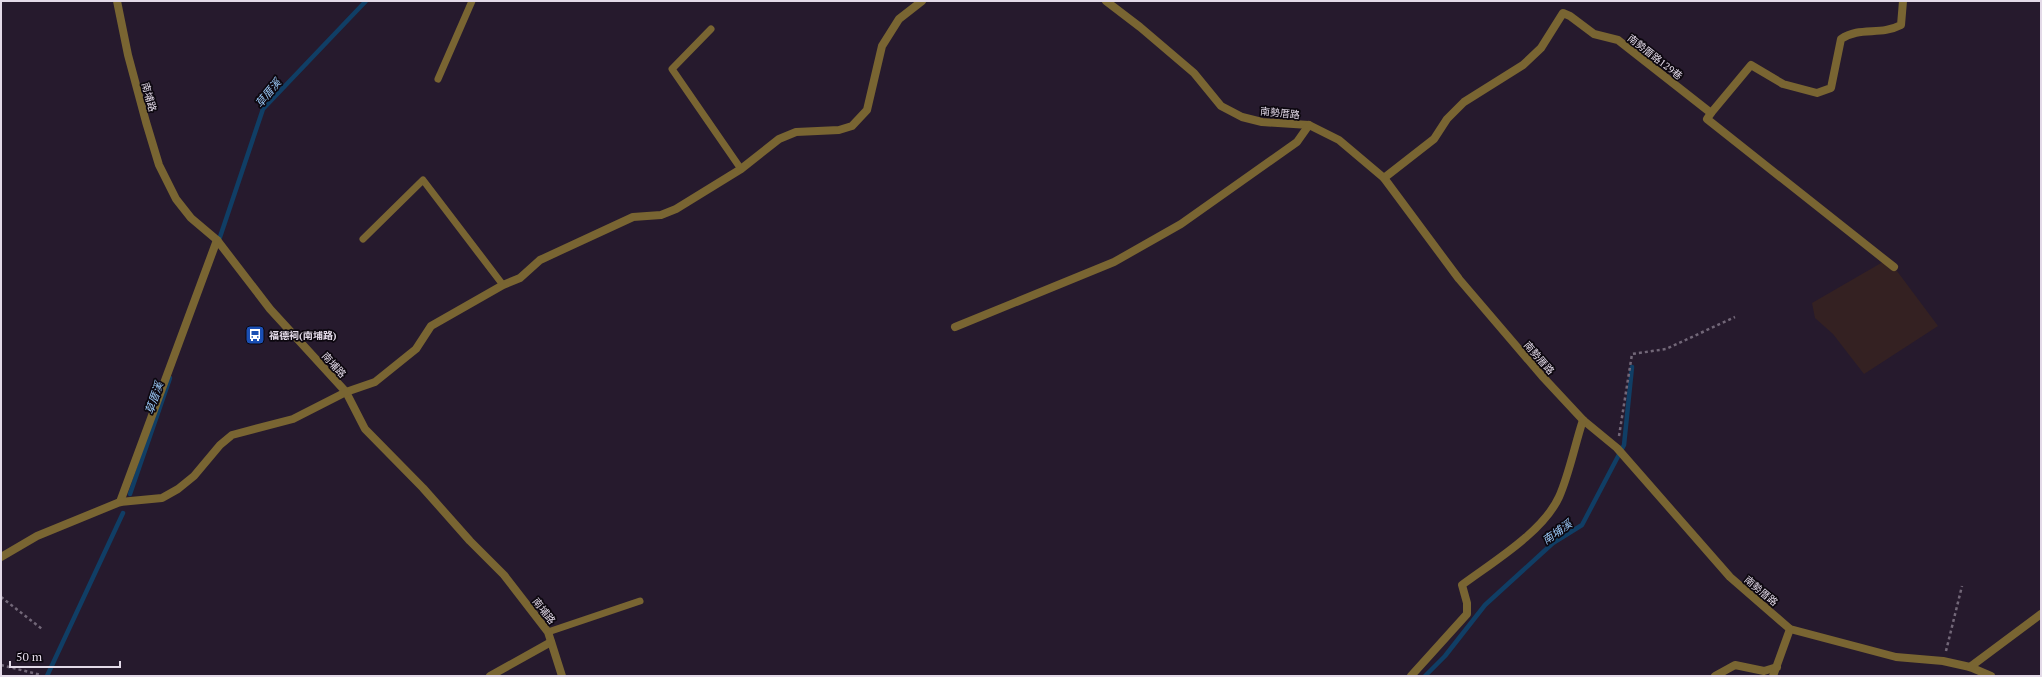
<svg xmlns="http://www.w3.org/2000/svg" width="2042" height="677" font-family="'PT Serif','Noto Sans TC',serif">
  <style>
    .industrial { fill: #342122 }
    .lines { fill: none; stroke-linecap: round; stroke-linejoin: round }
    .stream { stroke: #103e65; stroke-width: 4.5 }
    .path { stroke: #726778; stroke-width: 2.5; stroke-dasharray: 3 3; stroke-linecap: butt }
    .lane { stroke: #796532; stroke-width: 7 }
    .street { stroke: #796532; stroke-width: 8 }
    .labels { text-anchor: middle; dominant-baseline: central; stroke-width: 3.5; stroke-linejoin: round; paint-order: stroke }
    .street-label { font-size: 10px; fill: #e3dae8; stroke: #0c070f }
    .poi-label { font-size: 10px; font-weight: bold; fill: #e3dae8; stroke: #0c070f; text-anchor: start }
    .water-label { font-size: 11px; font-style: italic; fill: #9ac8f6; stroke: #0c070f }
  </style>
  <rect width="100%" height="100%" fill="#261a2d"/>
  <polygon class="industrial" points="1888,259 1938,326 1864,374 1833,334 1815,318 1812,303"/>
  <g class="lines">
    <g class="stream">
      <polyline points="218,243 263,109 366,1"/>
      <polyline points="130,494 170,378"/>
      <polyline points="47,676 123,513"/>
      <polyline points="1425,676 1445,656 1485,605 1553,543 1582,525 1624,445 1632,367"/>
    </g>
    <g class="path">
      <polyline points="1619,436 1632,354 1666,349 1735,317"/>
      <polyline points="1,597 42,629"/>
      <polyline points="1946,651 1962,586"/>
      <polyline points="1,665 41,675"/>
    </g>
    <g class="lane">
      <polyline points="711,29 672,69 741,169"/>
      <polyline points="438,79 472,1"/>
      <polyline points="363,239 423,180 503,285"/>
      <polyline points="548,632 640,601"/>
    </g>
    <g class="street">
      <polyline points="117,1 128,55 146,122 159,165 176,199 191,218 217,240 270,309 346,392 365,429 423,488 470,541 504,575 548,632 562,676"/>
      <polyline points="1106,1 1140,27 1194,73 1221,106 1242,117 1262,122 1309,125 1339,140 1384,178 1459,279 1542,376 1583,420 1617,448 1730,577 1790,629 1896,657 1943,661 1970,667 1991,676"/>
      <path d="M1711,113L1751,65L1783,84L1817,93L1831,88L1841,39C1860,26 1880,36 1901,25L1903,1"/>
      <polyline points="1384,178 1434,139 1447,119 1464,102 1523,65 1541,48 1563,13 1570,16 1594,34 1618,40 1711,113 1707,119 1894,267"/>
      <polyline points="955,327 1114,262 1181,224 1297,142 1309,125"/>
      <polyline points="120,502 217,240"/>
      <polyline points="1,557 37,536 120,502 162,498 178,489 194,476 220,445 232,435 293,419 346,392 375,382 416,349 431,326 503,285 520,278 540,260 633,217 661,215 676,209 741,169 779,139 796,132 839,130 852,126 867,110 882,46 899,19 922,1"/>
      <polyline points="1970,667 2041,614"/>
      <polyline points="490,676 551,642"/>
      <path d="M1411,676L1467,614V603L1462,585C1493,562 1543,532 1559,497C1569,475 1575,444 1583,420"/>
      <polyline points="1715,676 1735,665 1764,671 1777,667"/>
      <polyline points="1773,676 1790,629"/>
    </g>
  </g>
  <defs>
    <g id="bus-square" transform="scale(1)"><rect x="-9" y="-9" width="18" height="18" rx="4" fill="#1a4fb4" stroke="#0c070f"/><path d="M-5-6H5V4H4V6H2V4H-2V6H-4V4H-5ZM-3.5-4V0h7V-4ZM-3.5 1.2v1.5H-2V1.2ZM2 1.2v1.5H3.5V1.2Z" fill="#fff"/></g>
  </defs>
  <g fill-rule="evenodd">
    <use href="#bus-square" x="255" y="335"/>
  </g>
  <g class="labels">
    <g class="street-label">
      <text transform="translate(1655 57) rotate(38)">南勢厝路129巷</text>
      <text transform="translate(149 97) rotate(75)">南埔路</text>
      <text transform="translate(1280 113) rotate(6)">南勢厝路</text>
      <text transform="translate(1539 358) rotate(49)">南勢厝路</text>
      <text transform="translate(334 365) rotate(48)">南埔路</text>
      <text transform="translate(1761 591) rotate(40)">南勢厝路</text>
      <text transform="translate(544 611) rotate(52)">南埔路</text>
    </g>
    <g class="poi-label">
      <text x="269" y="335">福德祠(南埔路)</text>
    </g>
    <g class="water-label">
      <text transform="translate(268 93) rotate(-50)">草厝溪</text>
      <text transform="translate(154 398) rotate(-71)">草厝溪</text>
      <text transform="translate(1557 532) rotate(-35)">南埔溪</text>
    </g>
  </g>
  <rect width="2042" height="677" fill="none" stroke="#e3dae8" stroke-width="4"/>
  <path d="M10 661v6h110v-6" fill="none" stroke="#e3dae8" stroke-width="2"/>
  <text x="16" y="661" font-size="12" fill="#e3dae8" stroke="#0c070f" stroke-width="3" paint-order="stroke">50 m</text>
</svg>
